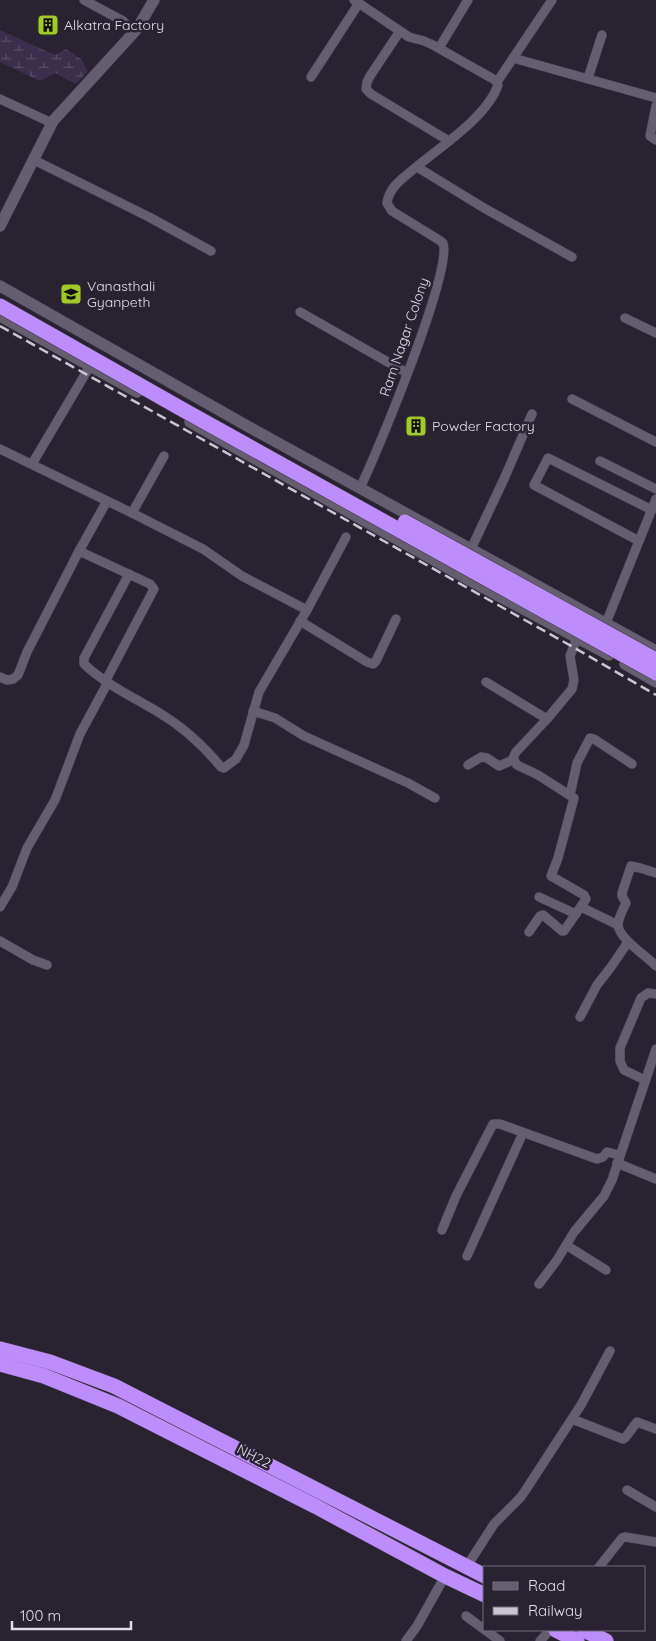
<svg xmlns="http://www.w3.org/2000/svg" width="656" height="1641" font-family="Quicksand,sans-serif">
  <style>
    .wetland { fill: url(#wetland-marsh) }
    .lines { fill: none; stroke-linecap: round; stroke-linejoin: round }
    .street-casing { stroke: #433d4a; stroke-width: 10 }
    .secondary-casing { stroke: #433d4a; stroke-width: 12 }
    .highway-casing { stroke: #433d4a; stroke-width: 16 }
    .street { stroke: #655e70; stroke-width: 9 }
    .secondary { stroke: #655e70; stroke-width: 11 }
    .highway { stroke: #be8dfc; stroke-width: 15 }
    .rail { stroke: #cac6d0; stroke-width: 2.5; stroke-dasharray: 10 5; stroke-linecap: butt }
    .highway-bridge-casing { stroke: #433d4a; stroke-width: 16; stroke-linecap: butt }
    .highway-bridge { stroke: #be8dfc; stroke-width: 15 }
    .labels { text-anchor: middle; dominant-baseline: central; stroke-width: 5; stroke-linejoin: round; paint-order: stroke }
    .poi-label { font-size: 14px; fill: #e1dde7; stroke: #282231; text-anchor: start }
    .street-label { font-size: 14px; fill: #e1dde7; stroke: #282231 }
  </style>
  <defs>
    <pattern id="wetland-marsh" width="20" height="14" patternUnits="userSpaceOnUse" patternTransform="scale(1.25)"><rect width="20" height="14" fill="#3c2f4d"/><path d="M1 5h8M5 5V1M11 12h8M15 12V8" fill="none" stroke="#584d67"/></pattern>
  </defs>
  <rect width="100%" height="100%" fill="#282231"/>
  <polygon class="wetland" points="0,30 55,55 66,49 81,59 88,71 76,84 55,73 40,81 0,62"/>
  <g class="lines">
    <g class="street-casing">
      <g id="street">
        <polyline points="84,0 123,21 135,32"/>
        <path d="M354,0L409,37L424,41L433,45L495,80L498,85C487,117 440,147 415,168C403,178 389,187 387,203L392,211L439,240L443,243C453,270 377,453 360,488"/>
        <polyline points="400,31 370,76 367,82 366,89 371,94 449,141"/>
        <polyline points="439,48 468,0"/>
        <polyline points="513,58 656,98"/>
        <polyline points="311,77 359,3"/>
        <polyline points="588,78 602,35"/>
        <polyline points="497,82 552,0"/>
        <polyline points="0,99 52,123"/>
        <polyline points="656,106 650,136 656,140"/>
        <polyline points="34,160 149,217 211,251"/>
        <polyline points="417,167 484,208 572,257"/>
        <polyline points="300,312 407,373"/>
        <polyline points="625,318 656,333"/>
        <polyline points="572,399 656,442"/>
        <polyline points="0,449 132,513 203,549 242,576 307,610"/>
        <polyline points="600,461 656,489"/>
        <polyline points="32,464 90,366"/>
        <polyline points="132,513 164,456"/>
        <polyline points="639,541 534,485 548,458 652,510"/>
        <polyline points="471,549 504,479 532,414"/>
        <polyline points="79,551 150,584 154,589 106,680"/>
        <path d="M129,574L84,658V664C105,684 133,697 158,712C183,727 203,745 221,767L224,768L236,759L244,745L259,692L307,610L346,537"/>
        <polyline points="300,621 367,662 373,664 376,661 396,619"/>
        <polyline points="606,623 656,499"/>
        <polyline points="0,677 7,680 13,679 18,675 27,652 79,551 107,501"/>
        <polyline points="486,682 547,719"/>
        <polyline points="253,711 275,718 304,736 408,783 435,798"/>
        <polyline points="468,765 481,757 487,758 499,766 513,760"/>
        <polyline points="570,795 577,763 590,738 594,739 632,764"/>
        <path d="M656,873L640,868L631,866L622,893V896L626,903C623,910 618,918 618,925C619,939 647,956 656,966"/>
        <polyline points="539,897 576,914"/>
        <polyline points="0,907 12,887 27,848 55,800 80,734 108,682"/>
        <polyline points="581,907 618,925"/>
        <polyline points="529,932 540,916 543,915 562,931 564,931 586,899 584,895 551,876 558,858 574,798 538,775 517,765 513,758 516,752 547,719 572,689 574,680 570,656 577,638"/>
        <polyline points="0,941 33,960 47,965"/>
        <polyline points="580,1017 597,985 611,967 628,942"/>
        <polyline points="645,1080 624,1070 620,1061 620,1048 641,998 648,993 656,994"/>
        <polyline points="617,1163 656,1179"/>
        <polyline points="442,1230 456,1196 493,1124 500,1124 597,1159 603,1157 607,1152 619,1155"/>
        <polyline points="566,1245 606,1270"/>
        <polyline points="467,1256 523,1133"/>
        <polyline points="539,1284 557,1260 574,1232 604,1196 612,1180 656,1049"/>
        <polyline points="572,1419 623,1439 625,1438 637,1422 656,1429"/>
        <polyline points="627,1490 656,1507"/>
        <polyline points="467,1566 494,1524 520,1498 525,1491 581,1405 610,1351"/>
        <polyline points="599,1567 622,1538 625,1537 656,1542"/>
        <polyline points="466,1616 500,1641"/>
        <polyline points="406,1641 417,1626 445,1576"/>
        <polyline points="540,1641 550,1630"/>
      </g>
    </g>
    <g class="secondary-casing">
      <g id="secondary">
        <polyline points="0,226 53,121 137,29 154,0"/>
        <polyline points="0,286 249,427 656,651"/>
        <polyline points="0,316 137,392"/>
        <polyline points="190,422 471,581 609,655"/>
        <polyline points="625,664 656,682"/>
      </g>
    </g>
    <g class="highway-casing">
      <g id="highway">
        <polyline points="0,1349 50,1362 114,1386 485,1576"/>
        <polyline points="0,1364 44,1376 118,1406 315,1506 445,1576 485,1595"/>
        <polyline points="556,1630 577,1641"/>
        <polyline points="584,1630 606,1641"/>
      </g>
    </g>
    <use href="#street" class="street"/>
    <use href="#secondary" class="secondary"/>
    <use href="#highway" class="highway"/>
    <polyline class="rail" points="0,326 573,647 656,695"/>
    <g class="highway-bridge-casing">
      <g id="highway-bridge">
        <polyline points="0,306 187,412 656,673"/>
        <polyline points="405,522 656,660"/>
      </g>
    </g>
    <use href="#highway-bridge" class="highway-bridge"/>
  </g>
  <defs>
    <g id="building-square" transform="scale(1.125)"><rect x="-9" y="-9" width="18" height="18" rx="4" fill="#a2c929" stroke="#282231"/><path d="M-4-6H4V6H1V3H-1V6H-4ZM-2.5-4.3h1.7v1.8h-1.7ZM.8-4.3h1.7v1.8H.8ZM-2.5-1h1.7V.8h-1.7ZM.8-1h1.7V.8H.8Z" fill="#111"/></g>
    <g id="school-square" transform="scale(1.125)"><rect x="-9" y="-9" width="18" height="18" rx="4" fill="#a2c929" stroke="#282231"/><path d="M0-5L7-2L0 1L-7-2ZM-4 1L0 2.5L4 1V4Q0 6-4 4Z" fill="#111"/></g>
  </defs>
  <g fill-rule="evenodd">
    <use href="#building-square" x="48" y="25"/>
    <use href="#school-square" x="71" y="294"/>
    <use href="#building-square" x="416" y="426"/>
  </g>
  <g class="labels">
    <g class="poi-label">
      <text x="64" y="25">Alkatra Factory</text>
      <text x="87" y="286">Vanasthali<tspan x="87" dy="16">Gyanpeth</tspan></text>
      <text x="432" y="426">Powder Factory</text>
    </g>
    <g class="street-label">
      <text transform="translate(404 337) rotate(-71)">Ram Nagar Colony</text>
      <text transform="translate(254 1456) rotate(27)">NH22</text>
    </g>
  </g>
  <rect x="483" y="1566" width="162" height="65" fill="#282231" stroke="#726d7a"/>
  <rect x="493" y="1582" width="25" height="8" fill="#655e70" stroke="#726d7a"/>
  <text x="528" y="1591" font-size="15" fill="#e1dde7">Road</text>
  <rect x="493" y="1607" width="25" height="8" fill="#cac6d0" stroke="#726d7a"/>
  <text x="528" y="1616" font-size="15" fill="#e1dde7">Railway</text>
  <path d="M12 1621v8h119v-8" fill="none" stroke="#e1dde7" stroke-width="2.5"/>
  <text x="20" y="1621" font-size="15" fill="#e1dde7" stroke="#282231" stroke-width="4" paint-order="stroke">100 m</text>
</svg>
